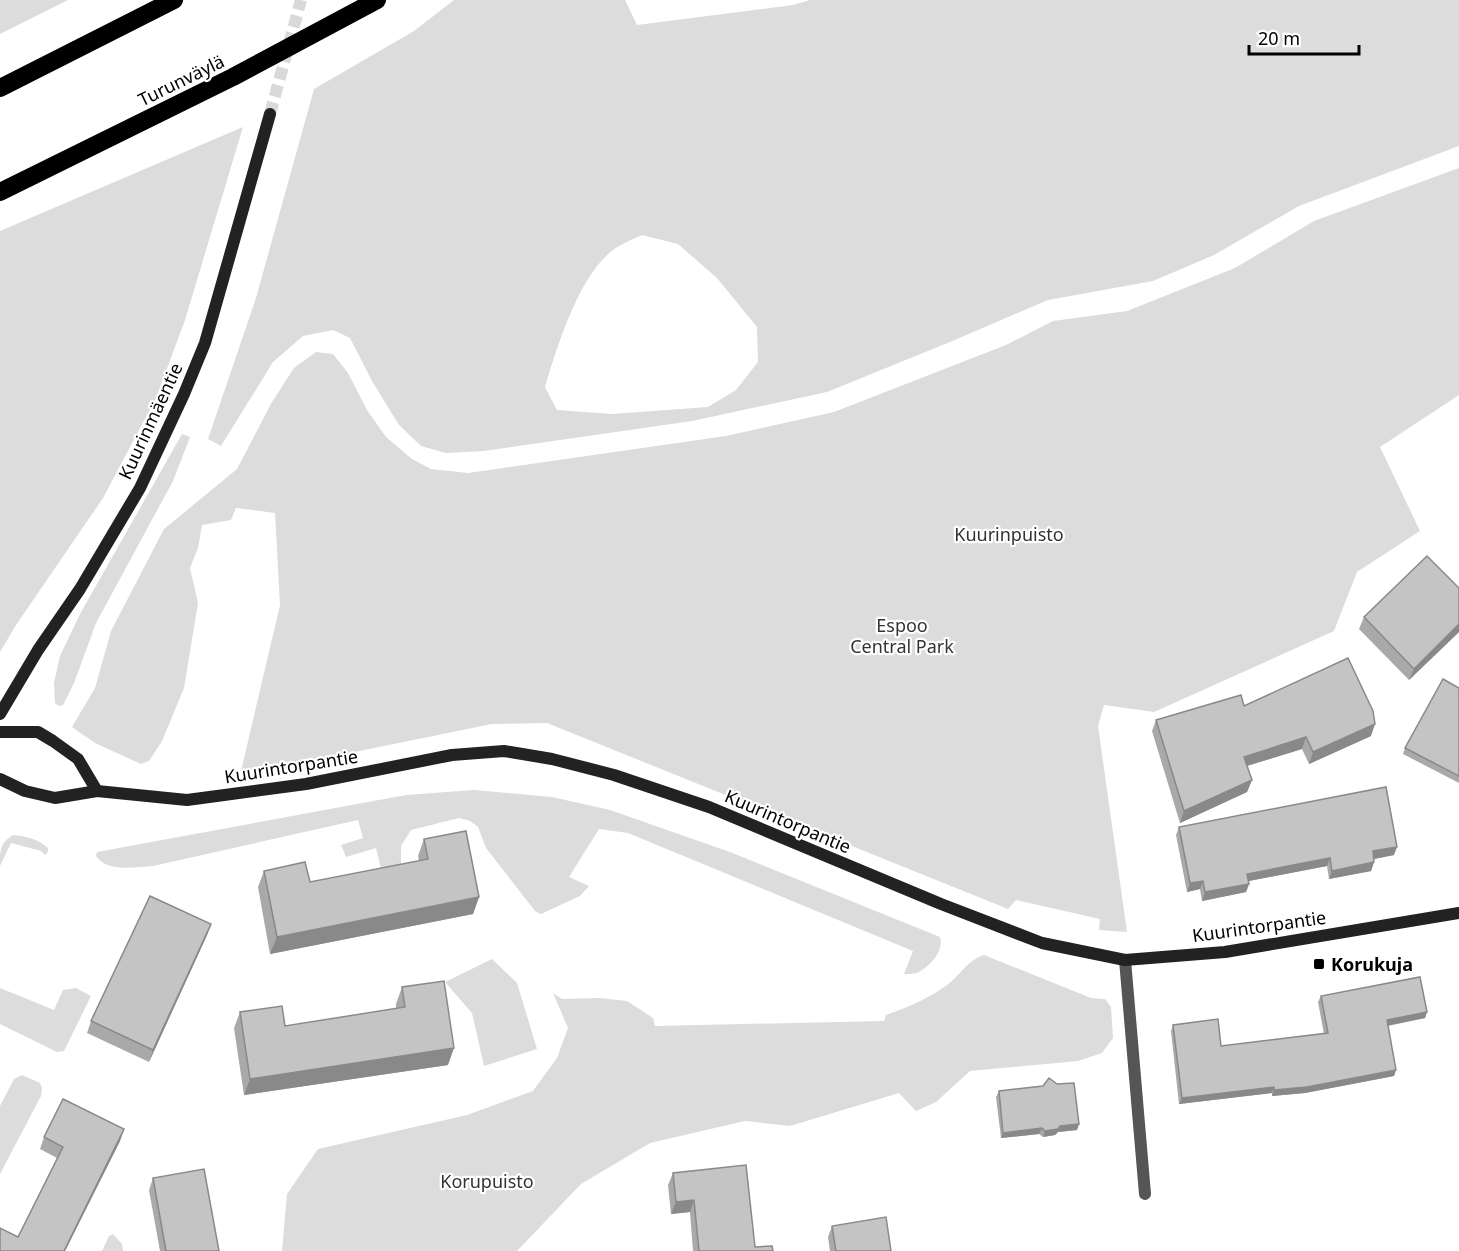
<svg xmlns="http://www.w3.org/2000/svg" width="1459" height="1251" font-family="'Noto Sans',sans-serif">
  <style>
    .green { fill: #dcdcdc; fill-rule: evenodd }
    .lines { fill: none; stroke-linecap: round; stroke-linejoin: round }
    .secondary-tunnel { stroke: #d9d9d9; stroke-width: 12; stroke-dasharray: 12 6; stroke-linecap: butt }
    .street { stroke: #555; stroke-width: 12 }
    .secondary { stroke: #222; stroke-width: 12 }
    .highway { stroke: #000; stroke-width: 18 }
    .wall { fill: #a9a9a9 }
    .shaded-wall { fill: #898989 }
    .building { fill: #c4c4c4; stroke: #898989; stroke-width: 1.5 }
    .poi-dot { fill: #000; stroke: #fff; stroke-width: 2 }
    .labels { text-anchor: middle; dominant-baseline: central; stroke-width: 4.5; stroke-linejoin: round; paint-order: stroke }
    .street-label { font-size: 18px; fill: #000; stroke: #fff }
    .park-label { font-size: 18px; fill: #333; stroke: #fff }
    .poi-label { font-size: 18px; font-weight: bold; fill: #000; stroke: #fff; text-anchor: start }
  </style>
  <rect width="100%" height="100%" fill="#fff"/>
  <g class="green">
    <polygon points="0,0 68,0 0,34"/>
    <path d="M454,0H625L637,25L793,5L810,0H1459V146L1299,206L1214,255L1153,281L1048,300L950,342L827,392L692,421L484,451L446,453L421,446L399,425L372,381L350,338L333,330L303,336L273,362L221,446L208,439L256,298L314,89L414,31ZM642,235L678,244L717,278L757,327L758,362L736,390L708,407L612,414L557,410L545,387C557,347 579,275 613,250C621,244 633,239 642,235Z"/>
    <polygon points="243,127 185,320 156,398 103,498 16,625 0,652 0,231"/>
    <polygon points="1459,168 1459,395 1380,447 1420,531 1357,572 1334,631 1154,712 1104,705 1098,726 1127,932 1099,930 1100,919 1016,900 1008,909 547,723 492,724 325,758 241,771 280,605 275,513 236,508 231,520 202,525 198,548 190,568 198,603 184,688 162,741 149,761 141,764 95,743 72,727 95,688 111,631 164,529 237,469 272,402 294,368 316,352 333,354 348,373 367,410 386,437 412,459 431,469 468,473 726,436 834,412 1006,345 1053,321 1127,311 1235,268 1314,221"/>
    <polygon points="182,434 190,437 173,481 96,623 74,683 63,705 59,706 55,703 54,683 60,656 80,614"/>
    <path d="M474,790L552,797L610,810L730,852L940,937C944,951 931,965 919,972C915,974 908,974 904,974L913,951L628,833L599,829L569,877L589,886L580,896L541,914L535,911L486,848L478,827L470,821L459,818L411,830L401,846V868L382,873L376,848L346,857L341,845L363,838L358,820L153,866C135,867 108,873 96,856L97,852L406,795Z"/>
    <path d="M13,835C26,836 38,839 48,848V852L45,855L41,851L11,843L0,866C0,850 0,843 13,835Z"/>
    <path d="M984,955L1091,998L1105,999L1111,1007L1113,1038L1102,1053L1078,1061L970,1071L936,1102L916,1111L899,1093L790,1126L745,1121L650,1143L581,1184L517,1251H282L287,1194L318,1149L467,1115L533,1091L557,1058L568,1028L553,993L562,999L599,998L627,1001L653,1018L655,1026L884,1021L886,1015C908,1007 928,999 947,985C961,975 967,960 984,955Z"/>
    <polygon points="492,959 517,983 537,1049 484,1066 472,1013 445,982"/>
    <polygon points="0,988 54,1010 63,990 76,988 91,996 64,1051 57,1052 0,1024"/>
    <polygon points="22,1075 40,1083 42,1088 41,1096 0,1174 0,1106 14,1079"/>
    <polygon points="113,1234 122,1244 123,1251 102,1251 109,1236"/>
  </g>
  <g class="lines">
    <polyline class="secondary-tunnel" points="270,114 301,0"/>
    <polyline class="street" points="1125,960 1145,1194"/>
    <g class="secondary">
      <polyline points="0,714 38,650 80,589 140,488 184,394 205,343 270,114"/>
      <polyline points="0,732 38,732 53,741 78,759 97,791"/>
      <polyline points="0,779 25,791 55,798 97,791 187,800 306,784 452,755 504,751 552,759 614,775 709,807 941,904 1042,943 1125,960 1225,952 1459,913"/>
    </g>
    <g class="highway">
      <polyline points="0,88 174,0"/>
      <polyline points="0,192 233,77 377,0"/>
    </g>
  </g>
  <g class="wall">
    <polygon points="1459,588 1459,632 1409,680 1359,629 1364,617"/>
    <polygon points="1459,688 1459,783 1403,754 1405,748"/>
    <polygon points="1244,706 1371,736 1309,764 1302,749 1247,766 1252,780 1247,792 1180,823 1152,731 1156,720"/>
    <polygon points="1179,827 1394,855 1374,859 1374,862 1371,871 1329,879 1327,866 1248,881 1249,884 1246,892 1202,901 1200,889 1187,892 1176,835"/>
    <polygon points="424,839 479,897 473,914 270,954 258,887 264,871 310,882 419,861 418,856"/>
    <polygon points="211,924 207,935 149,1062 87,1033 91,1021"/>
    <polygon points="402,987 448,1065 244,1095 234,1028 240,1012 285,1026 396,1009 396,1004"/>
    <polygon points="1321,996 1427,1012 1425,1018 1388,1026 1396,1070 1394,1076 1305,1093 1272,1096 1272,1093 1179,1104 1171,1031 1173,1025 1221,1046 1324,1034 1318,1002"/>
    <polygon points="999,1091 1079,1124 1077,1130 1058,1132 1055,1135 1043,1137 1039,1134 1001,1138 996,1097"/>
    <polygon points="124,1129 120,1141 65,1251 0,1251 18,1237 57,1158 40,1149 44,1137"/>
    <polygon points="673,1173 755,1247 773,1251 693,1251 690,1212 671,1214 668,1185"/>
    <polygon points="153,1178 219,1251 160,1251 149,1190"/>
    <polygon points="832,1226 891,1251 830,1251 828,1237"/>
  </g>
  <g class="shaded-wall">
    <polygon points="1459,624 1459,632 1409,680 1414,669"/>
    <polygon points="1375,724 1371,736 1309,764 1313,752"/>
    <polygon points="1306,737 1302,749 1240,768 1244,757"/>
    <polygon points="1252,780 1247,792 1180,823 1184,811"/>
    <polygon points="1397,847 1394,855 1369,860 1373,851"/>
    <polygon points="1330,858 1327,866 1244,882 1247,874"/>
    <polygon points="1374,862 1371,871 1329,879 1332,871"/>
    <polygon points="1203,881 1200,889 1187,892 1190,883"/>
    <polygon points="1249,884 1246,892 1202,901 1205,892"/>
    <polygon points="479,897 473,914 270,954 277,937"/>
    <polygon points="211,924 207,935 149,1062 153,1050"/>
    <polygon points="1427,1012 1425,1018 1385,1026 1387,1020"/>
    <polygon points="454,1048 448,1065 244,1095 250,1079"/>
    <polygon points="1396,1070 1394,1076 1305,1093 1272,1096 1274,1090"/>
    <polygon points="1274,1087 1272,1093 1179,1104 1182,1098"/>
    <polygon points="1079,1124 1077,1130 1058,1132 1055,1135 1043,1137 1045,1131 1060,1126"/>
    <polygon points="1042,1128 1039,1134 1001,1138 1003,1133"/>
    <polygon points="124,1129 120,1141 65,1251 64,1251"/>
    <polygon points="694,1200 690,1212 671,1214 676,1202"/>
  </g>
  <g class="building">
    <polygon points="1427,556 1459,588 1459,624 1414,669 1364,617"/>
    <polygon points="1348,658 1373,711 1375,724 1313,752 1306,737 1244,757 1252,780 1184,811 1156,720 1241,695 1244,706"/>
    <polygon points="1443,679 1459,688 1459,776 1405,748"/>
    <polygon points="1386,787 1397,847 1373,851 1374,862 1332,871 1330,858 1247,874 1249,884 1205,892 1203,881 1190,883 1179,827"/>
    <polygon points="466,831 479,897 277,937 264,871 305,862 310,882 428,859 424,839"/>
    <polygon points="150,896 211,924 153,1050 91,1021"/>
    <polygon points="1420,977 1427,1012 1387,1020 1396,1070 1307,1087 1274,1090 1274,1087 1182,1098 1173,1025 1218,1019 1221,1046 1328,1033 1321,996"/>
    <polygon points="444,981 454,1048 250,1079 240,1012 282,1006 285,1026 405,1007 402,987"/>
    <polygon points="1049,1078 1057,1084 1074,1083 1079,1124 1060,1126 1058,1129 1045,1131 1042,1128 1003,1133 999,1091 1043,1086"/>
    <polygon points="63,1099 124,1129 64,1251 0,1251 0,1228 18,1237 63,1147 44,1137"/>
    <polygon points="746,1165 755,1247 772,1246 773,1251 699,1251 694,1200 676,1202 673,1173"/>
    <polygon points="204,1169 219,1251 166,1251 153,1178"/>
    <polygon points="886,1217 891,1251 836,1251 832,1226"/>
  </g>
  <rect class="poi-dot" x="1313" y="958" width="12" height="12" rx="3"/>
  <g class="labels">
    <g class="street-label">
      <text transform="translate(181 80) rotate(-26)">Turunväylä</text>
      <text transform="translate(150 421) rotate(-65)">Kuurinmäentie</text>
      <text transform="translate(291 766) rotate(-9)">Kuurintorpantie</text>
      <text transform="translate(788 821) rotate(23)">Kuurintorpantie</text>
      <text transform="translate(1259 926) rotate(-8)">Kuurintorpantie</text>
    </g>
    <g class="park-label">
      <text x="1009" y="534">Kuurinpuisto</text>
      <text x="902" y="625">Espoo<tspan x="902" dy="21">Central Park</tspan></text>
      <text x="487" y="1181">Korupuisto</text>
    </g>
    <g class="poi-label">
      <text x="1331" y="964">Korukuja</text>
    </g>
  </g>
  <path d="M1249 45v9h110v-9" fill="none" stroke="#000000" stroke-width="3"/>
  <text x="1258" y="45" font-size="18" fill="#000000" stroke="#ffffff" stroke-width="4.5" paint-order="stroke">20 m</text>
</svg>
